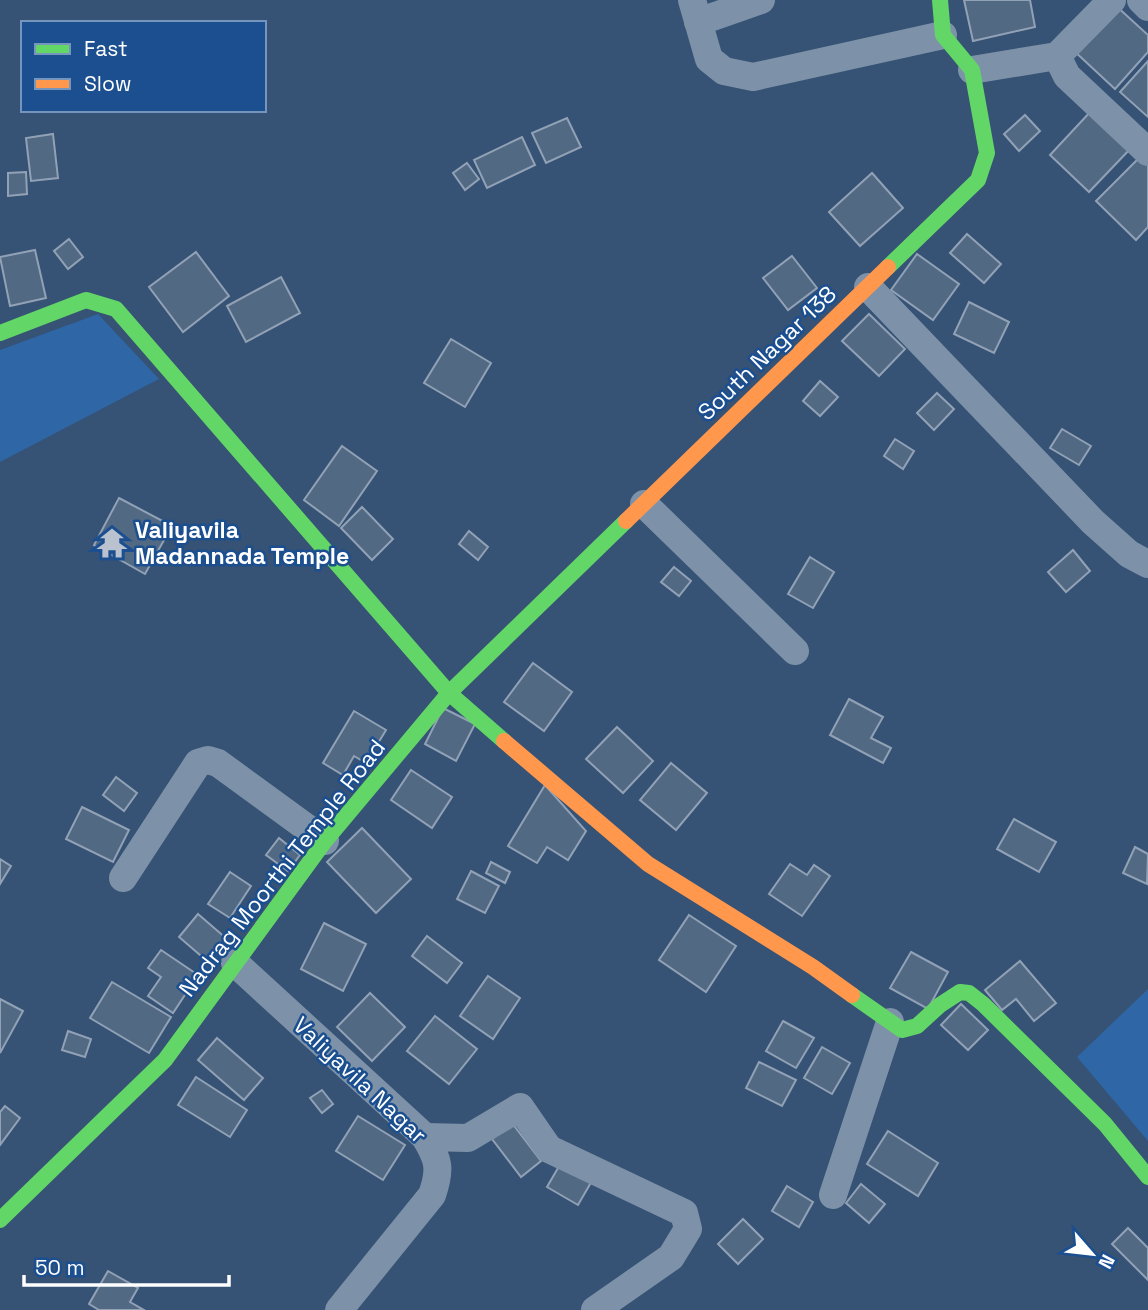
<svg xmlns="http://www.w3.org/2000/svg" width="1148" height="1310" font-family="'Space Grotesk',sans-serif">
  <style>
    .green { fill: #2f66a5 }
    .building { fill: #526984; stroke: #92a2b6; stroke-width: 2 }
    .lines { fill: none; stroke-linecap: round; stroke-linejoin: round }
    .street { stroke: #7d92a8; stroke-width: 28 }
    .fast { stroke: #63d668; stroke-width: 16 }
    .slow { stroke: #ff974d; stroke-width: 16 }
    .labels { text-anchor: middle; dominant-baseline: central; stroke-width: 5; stroke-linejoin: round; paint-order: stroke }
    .street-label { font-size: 23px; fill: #fff; stroke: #1b4f8f }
    .poi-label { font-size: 23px; font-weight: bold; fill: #fff; stroke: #1b4f8f; text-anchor: start }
  </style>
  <rect width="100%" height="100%" fill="#365274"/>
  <g class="green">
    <polygon points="98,314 159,379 0,462 0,350"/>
    <polygon points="1148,989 1148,1141 1077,1057"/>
  </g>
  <g class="building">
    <polygon points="964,0 1030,0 1035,27 973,41"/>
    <polygon points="1114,4 1148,35 1148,52 1115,89 1073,50"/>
    <polygon points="1148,61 1148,117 1120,92"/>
    <polygon points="1092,110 1132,147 1089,192 1050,155"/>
    <polygon points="1025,115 1040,131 1019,151 1004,134"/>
    <polygon points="567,118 581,147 546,163 532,133"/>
    <polygon points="53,134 58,178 31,181 26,138"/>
    <polygon points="522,137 535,165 487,188 474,160"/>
    <polygon points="1144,153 1148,157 1148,227 1136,240 1096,201"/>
    <polygon points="467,163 479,179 465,190 453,173"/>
    <polygon points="26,172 27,194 8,196 8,173"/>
    <polygon points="872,173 903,208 860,246 829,212"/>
    <polygon points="967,234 1001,264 984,283 950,253"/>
    <polygon points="69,239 83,257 68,269 54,251"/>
    <polygon points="35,250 46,298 10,306 0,257"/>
    <polygon points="196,252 229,296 183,332 149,287"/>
    <polygon points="917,254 959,284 933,320 891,290"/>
    <polygon points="792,256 817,288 788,310 763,278"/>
    <polygon points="281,277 300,313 246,342 227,306"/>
    <polygon points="969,302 1009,322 994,353 954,334"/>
    <polygon points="869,314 905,349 879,376 842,341"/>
    <polygon points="451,339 491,363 465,407 424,383"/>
    <polygon points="820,381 838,397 820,416 803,401"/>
    <polygon points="937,393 954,409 934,430 917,413"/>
    <polygon points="1062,429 1091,446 1079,465 1050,448"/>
    <polygon points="895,439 914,451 903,469 884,456"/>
    <polygon points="342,446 377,471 339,526 304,500"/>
    <polygon points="119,498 172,526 145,574 94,545"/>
    <polygon points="362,507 393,539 372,560 341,528"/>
    <polygon points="469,531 488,547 478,560 459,544"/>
    <polygon points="1073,550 1090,571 1066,592 1048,572"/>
    <polygon points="810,557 834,572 813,608 788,594"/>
    <polygon points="674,567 691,581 679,596 661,582"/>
    <polygon points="533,663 572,692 544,731 504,702"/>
    <polygon points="849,699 883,717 871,738 891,748 883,763 830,735"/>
    <polygon points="443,708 475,724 456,761 425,744"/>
    <polygon points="354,711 386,730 366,763 354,756 343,775 323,763"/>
    <polygon points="617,727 653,761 623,793 586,759"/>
    <polygon points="671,763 707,793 676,830 640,800"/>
    <polygon points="411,770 452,797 432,828 391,800"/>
    <polygon points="116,777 137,793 124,811 103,795"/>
    <polygon points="545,785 586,831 568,860 547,847 537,863 508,846"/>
    <polygon points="82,807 129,830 113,862 66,839"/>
    <polygon points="1014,819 1056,842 1039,872 997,849"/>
    <polygon points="362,828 411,879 376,913 327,862"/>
    <polygon points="279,838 300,855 288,871 266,855"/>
    <polygon points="1135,847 1148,854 1147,884 1123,873"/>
    <polygon points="0,859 11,866 0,884"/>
    <polygon points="491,862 510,872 505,883 486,873"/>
    <polygon points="790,864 807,875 814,865 830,876 802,916 769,894"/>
    <polygon points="471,871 499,886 485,913 457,899"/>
    <polygon points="230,872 251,886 230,918 208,904"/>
    <polygon points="198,914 227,939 207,961 179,937"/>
    <polygon points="689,915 736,946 706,992 659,960"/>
    <polygon points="324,923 366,944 343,991 301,969"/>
    <polygon points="427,936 462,963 447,983 412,956"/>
    <polygon points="161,950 198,975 173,1013 148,996 161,977 148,968"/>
    <polygon points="911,952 948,972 928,1009 890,988"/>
    <polygon points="1020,961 1056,1003 1034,1021 1016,999 1002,1010 985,990"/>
    <polygon points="488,976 520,998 493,1039 460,1016"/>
    <polygon points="112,982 171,1017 149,1053 90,1018"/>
    <polygon points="370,993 405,1027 372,1061 337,1027"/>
    <polygon points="0,999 23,1011 0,1053"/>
    <polygon points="961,1004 988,1030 968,1050 941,1025"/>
    <polygon points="435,1016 477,1049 449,1084 407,1051"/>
    <polygon points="783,1021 814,1038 796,1068 766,1051"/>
    <polygon points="68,1031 91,1039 85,1057 62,1050"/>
    <polygon points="217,1038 263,1078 244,1100 198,1060"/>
    <polygon points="822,1047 850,1063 832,1094 804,1078"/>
    <polygon points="759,1062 796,1080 782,1106 746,1088"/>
    <polygon points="196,1077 247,1110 230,1137 178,1105"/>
    <polygon points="322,1090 333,1104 322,1113 310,1098"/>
    <polygon points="5,1106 20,1118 0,1145 0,1112"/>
    <polygon points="358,1116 405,1145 383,1180 336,1151"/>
    <polygon points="512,1123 541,1161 521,1177 492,1139"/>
    <polygon points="888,1131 938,1163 918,1196 867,1164"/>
    <polygon points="562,1161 593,1179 578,1205 547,1187"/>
    <polygon points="861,1184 885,1204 869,1223 846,1203"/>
    <polygon points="787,1186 813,1202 799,1227 772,1211"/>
    <polygon points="743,1219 763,1239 738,1264 718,1244"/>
    <polygon points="1128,1228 1148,1248 1148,1280 1112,1244"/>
    <polygon points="108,1271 138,1288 130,1302 144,1310 99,1310 89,1304"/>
  </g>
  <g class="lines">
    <g class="street">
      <polyline points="692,0 709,59 724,71 753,77 943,35"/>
      <polyline points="1141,0 1148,7"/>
      <polyline points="698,22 761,0"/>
      <polyline points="1057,56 1067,76 1148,152"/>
      <polyline points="972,70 1057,56 1112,0"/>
      <polyline points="868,287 1093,522 1129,554 1148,564"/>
      <polyline points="644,504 795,651"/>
      <polyline points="123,878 198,763 208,760 218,763 325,841"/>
      <path d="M235,963L425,1137C439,1160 441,1169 432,1195L339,1310"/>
      <polyline points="425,1137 468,1138 520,1107 549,1149 684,1213 688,1229 671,1257 595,1310"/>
      <polyline points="833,1195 890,1022"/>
    </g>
    <g class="fast">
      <polyline points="888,267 978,180 987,153 972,70 943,35 940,0"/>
      <polyline points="0,333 86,300 116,309 449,693 504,741"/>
      <polyline points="852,995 902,1030 917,1026 940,1005 960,992 969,993 983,1004 1105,1124 1148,1177"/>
      <polyline points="0,1220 165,1060 325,841 449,693 626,521"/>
    </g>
    <g class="slow">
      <polyline points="626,521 888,267"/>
      <polyline points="504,741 648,864 813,967 852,995"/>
    </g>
  </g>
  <defs>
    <g id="temple-bare" transform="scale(2.415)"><path d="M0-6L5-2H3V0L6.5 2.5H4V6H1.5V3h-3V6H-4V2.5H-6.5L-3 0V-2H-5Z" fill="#b9c2ce" stroke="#1b4f8f" stroke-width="2.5" paint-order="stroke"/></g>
  </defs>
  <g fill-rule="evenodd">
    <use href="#temple-bare" x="112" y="543"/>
  </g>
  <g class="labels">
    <g class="street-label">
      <text transform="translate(767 353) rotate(-44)">South Nagar 138</text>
      <text transform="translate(282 868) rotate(-52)">Nadrag Moorthi Temple Road</text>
      <text transform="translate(360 1080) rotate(43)">Valiyavila Nagar</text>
    </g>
    <g class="poi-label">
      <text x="135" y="530">Valiyavila<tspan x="135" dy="26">Madannada Temple</tspan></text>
    </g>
  </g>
  <rect x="21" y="21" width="245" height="91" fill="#1b4f8f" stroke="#7695bc" stroke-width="2"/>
  <rect x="35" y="44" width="35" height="10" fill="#63d668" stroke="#7695bc" stroke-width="2"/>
  <text x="84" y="56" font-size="21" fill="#ffffff">Fast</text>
  <rect x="35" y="79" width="35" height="10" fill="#ff974d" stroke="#7695bc" stroke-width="2"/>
  <text x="84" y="91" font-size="21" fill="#ffffff">Slow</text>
  <g transform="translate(1092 1254) rotate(118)" stroke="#1b4f8f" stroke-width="5" paint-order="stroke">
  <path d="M0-5L12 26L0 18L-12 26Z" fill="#ffffff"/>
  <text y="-10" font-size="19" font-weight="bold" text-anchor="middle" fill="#ffffff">N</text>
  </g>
  <path d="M24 1275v10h205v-10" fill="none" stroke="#ffffff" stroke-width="3.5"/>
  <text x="35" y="1275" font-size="21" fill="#ffffff" stroke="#1b4f8f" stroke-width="5" paint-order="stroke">50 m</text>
</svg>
